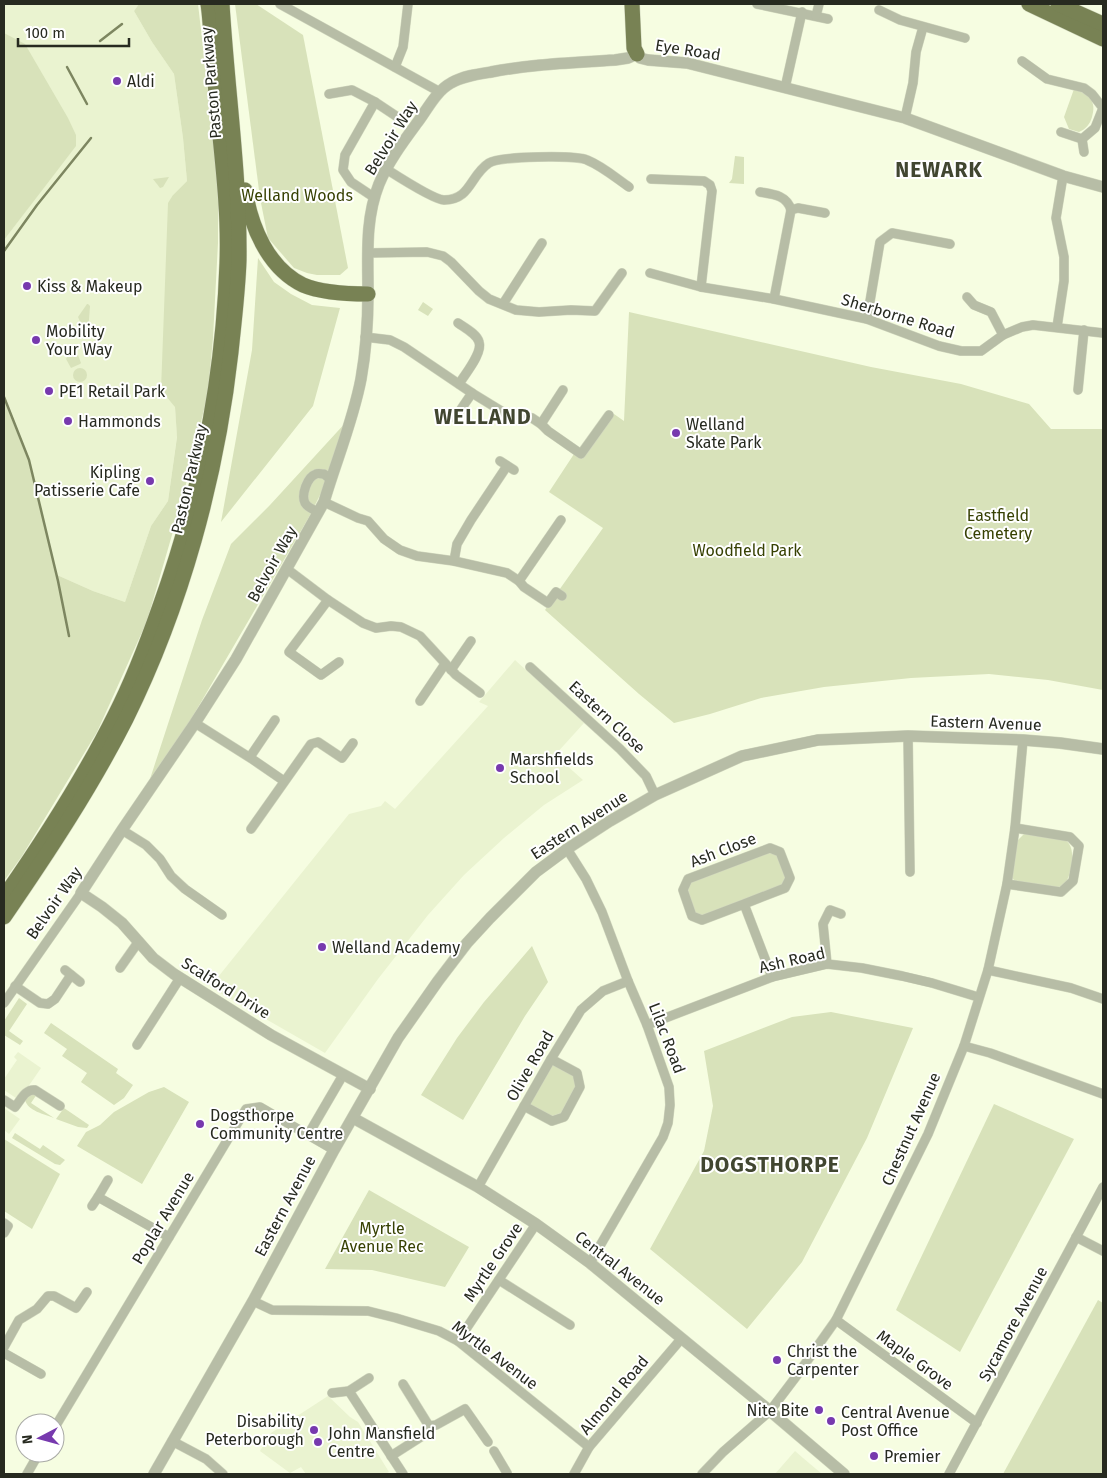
<svg xmlns="http://www.w3.org/2000/svg" width="1107" height="1478" font-family="'Fira Sans',sans-serif">
  <style>
    .built { fill: #eaf3d0 }
    .green { fill: #d8e2ba }
    .lines { fill: none; stroke-linecap: round; stroke-linejoin: round }
    .stream { stroke: #7d8660; stroke-width: 2.5 }
    .minor-casing { stroke: #d1d7be; stroke-width: 10 }
    .tertiary-casing { stroke: #d1d7be; stroke-width: 12 }
    .trunk-casing { stroke: #d1d7be; stroke-width: 16 }
    .minor { stroke: #b7bda6; stroke-width: 9 }
    .tertiary { stroke: #b7bda6; stroke-width: 11 }
    .trunk { stroke: #788254; stroke-width: 15 }
    .poi-dot { fill: #7739ae; stroke: #fff; stroke-width: 2 }
    .labels { text-anchor: middle; dominant-baseline: central; stroke-width: 4; stroke-linejoin: round; paint-order: stroke }
    .street-label { font-size: 16px; fill: #272a20; stroke: #fff }
    .poi-label { font-size: 16px; fill: #272a20; stroke: #fff; text-anchor: start }
    .park-label { font-size: 16px; fill: #374103; stroke: #fff }
    .district-label { font-size: 21px; font-weight: bold; letter-spacing: 1px; fill: #414630; stroke: #fff }
  </style>
  <rect width="100%" height="100%" fill="#f6fde1"/>
  <g class="built">
    <polygon points="4,4 139,4 134,11 152,42 174,74 183,138 187,181 173,195 175,407 177,436 168,501 151,526 125,602 93,591 57,575 28,460 4,400 4,240 29,207 4,110"/>
    <polygon points="515,660 584,723 555,755 583,780 544,805 504,838 464,875 428,915 378,979 325,1053 210,987 349,814 381,806 385,801 395,809 488,706 479,702"/>
    <polygon points="18,1052 41,1068 19,1100 4,1090 4,1079 17,1060 14,1057"/>
    <polygon points="4,1108 20,1119 9,1134 4,1130"/>
    <polygon points="328,1396 350,1417 358,1422 389,1472 385,1474 306,1474 301,1467 290,1473 260,1451 271,1433"/>
    <polygon points="795,1451 803,1458 822,1474 775,1474"/>
  </g>
  <g class="green">
    <polygon points="139,4 198,4 217,168 218,202 218,243 213,338 208,392 196,444 181,504 147,621 97,732 22,856 4,881 4,400 28,460 57,575 93,591 125,602 151,526 168,501 177,437 175,407 161,390 168,203 173,195 187,181 183,138 174,74 152,42 134,11"/>
    <polygon points="235,4 256,4 303,35 348,268 340,275 317,275 307,273 294,268 268,238 260,198"/>
    <polygon points="4,33 25,44 68,118 76,135 76,146 4,240"/>
    <path d="M1074,89C1089,94 1097,101 1092,117C1090,124 1086,129 1079,132L1069,129L1064,117Z"/>
    <polygon points="735,156 744,157 744,184 729,183 732,179"/>
    <polygon points="169,177 163,187 160,188 153,179"/>
    <polygon points="258,258 274,282 291,294 312,305 340,308 313,406 221,522 252,350"/>
    <polygon points="423,302 433,309 428,316 418,310"/>
    <polygon points="87,304 88,304 90,306 88,333 85,333 78,317"/>
    <polygon points="629,312 871,367 961,384 1029,404 1051,429 1103,429 1103,690 1048,680 989,674 911,678 824,687 761,698 710,714 674,723 639,694 545,610 603,528 549,492 574,454 582,459 614,414 624,421"/>
    <polygon points="75,354 78,355 81,363 80,364 71,368 66,359 67,357"/>
    <circle cx="80" cy="375" r="7"/>
    <polygon points="348,420 331,473 309,517 190,721 150,779 202,620 231,544 270,505"/>
    <path d="M1024,834L1065,840C1076,846 1072,868 1068,878C1066,883 1061,887 1056,888L1017,882L1013,879L1012,873L1017,841Z"/>
    <polygon points="769,851 778,855 787,878 783,886 702,917 694,914 686,890 691,882"/>
    <polygon points="532,946 548,982 525,1016 463,1120 421,1095 457,1038 484,1002"/>
    <polygon points="19,998 27,1004 9,1031 23,1041 20,1045 4,1035 4,1021"/>
    <polygon points="831,1012 913,1028 867,1138 802,1262 747,1329 650,1249 704,1151 713,1106 704,1051 792,1017"/>
    <polygon points="51,1023 118,1069 116,1073 133,1085 124,1098 114,1105 81,1082 87,1073 62,1056 67,1049 44,1033"/>
    <polygon points="556,1065 575,1076 577,1083 561,1113 549,1117 532,1107 530,1101 551,1066"/>
    <polygon points="164,1087 189,1102 142,1184 77,1146 86,1132 100,1125 114,1112 149,1092"/>
    <path d="M37,1094L31,1103L54,1118C44,1114 28,1111 25,1100L28,1095Z"/>
    <polygon points="994,1104 1074,1139 960,1352 896,1310"/>
    <polygon points="64,1108 89,1125 87,1128 78,1127 56,1119"/>
    <polygon points="15,1133 40,1149 43,1145 65,1160 60,1165 55,1164 12,1138"/>
    <polygon points="4,1139 60,1174 32,1229 4,1211"/>
    <polygon points="369,1190 469,1247 445,1287 372,1270 325,1269"/>
    <polygon points="1098,1300 1103,1303 1103,1474 1003,1474"/>
  </g>
  <g class="lines">
    <g class="stream">
      <polyline points="100,41 122,24"/>
      <polyline points="67,67 87,104"/>
      <polyline points="4,251 37,205 91,138"/>
      <polyline points="4,397 29,460 58,581 69,636"/>
    </g>
    <g class="minor-casing">
      <g id="minor">
        <polyline points="280,4 440,92"/>
        <polyline points="757,4 828,19"/>
        <polyline points="879,10 900,20 965,38"/>
        <polyline points="816,16 819,4"/>
        <polyline points="1022,61 1047,79 1084,88 1092,94 1103,108 1095,128 1082,139 1061,132"/>
        <polyline points="395,67 403,47 408,4"/>
        <polyline points="785,88 802,12"/>
        <polyline points="329,94 352,90 375,102"/>
        <polyline points="905,118 913,83 916,52 923,27"/>
        <polyline points="1082,139 1084,152"/>
        <path d="M386,169C397,176 434,200 444,200C471,200 470,175 489,163C499,156 576,155 587,160C602,166 616,178 629,187"/>
        <polyline points="651,179 704,181 710,185 712,191 701,287"/>
        <path d="M760,192C772,194 787,195 791,210"/>
        <polyline points="375,198 351,182 343,170 345,155 375,102 399,118"/>
        <polyline points="368,253 427,252 443,256 451,262 479,291 489,299 516,310 539,312 571,310 595,311 622,273"/>
        <polyline points="650,273 701,287 774,299 867,319 939,346 961,351 981,351 1003,335 1022,327 1033,325 1103,333"/>
        <polyline points="967,297 974,305 991,312 1003,335"/>
        <polyline points="774,299 791,210 798,208 825,213"/>
        <polyline points="503,304 542,243"/>
        <polyline points="867,319 880,242 892,233 950,244"/>
        <path d="M458,323C465,328 477,334 479,342C483,353 465,374 459,384"/>
        <polyline points="1057,327 1064,281 1064,257 1056,218 1063,176"/>
        <polyline points="365,337 390,340 404,347 472,393 503,412 532,418 541,424 548,431 581,454 609,415"/>
        <polyline points="1078,390 1084,330"/>
        <polyline points="455,418 472,393"/>
        <polyline points="541,424 563,390"/>
        <polyline points="500,461 514,470"/>
        <polyline points="324,502 358,518 368,521 384,539 400,550 417,556 454,561 507,573 519,581 524,587 548,603 556,592 562,596"/>
        <path d="M319,512C314,510 308,508 305,503C301,495 307,477 316,474C318,473 321,474 324,474L331,480"/>
        <polyline points="454,561 457,544 471,520 507,466"/>
        <polyline points="287,569 328,600 363,623 376,628 391,626 401,627 420,636 456,675 480,693"/>
        <polyline points="519,581 561,520"/>
        <polyline points="328,600 289,652 321,675 339,662"/>
        <polyline points="530,667 620,749 646,776 655,795"/>
        <polyline points="451,670 471,641"/>
        <polyline points="420,701 445,664"/>
        <polyline points="195,723 252,759 284,781"/>
        <polyline points="908,736 910,872"/>
        <polyline points="250,757 275,720"/>
        <polyline points="251,829 311,744 318,742 342,758 353,743"/>
        <polyline points="122,830 146,845 160,859 171,876 185,889 222,915"/>
        <polyline points="567,849 586,879 602,912 628,981 647,1025 669,1087 670,1105 668,1123 663,1137 590,1263"/>
        <polyline points="1007,884 1061,892 1073,881 1079,846 1070,837 1015,828"/>
        <polyline points="744,904 785,888 790,878 780,852 770,848 688,879 683,890 692,916 702,920 744,904 772,977"/>
        <polyline points="827,964 823,924 830,910 841,914"/>
        <polyline points="120,968 139,941"/>
        <polyline points="65,970 80,982"/>
        <polyline points="988,970 1071,988 1103,999"/>
        <polyline points="15,986 40,1003 48,1004 55,999 71,975"/>
        <polyline points="4,1003 81,893"/>
        <polyline points="647,1025 772,977 827,964 862,968 902,976 932,983 978,997"/>
        <polyline points="137,1045 180,978"/>
        <polyline points="964,1046 990,1053 1103,1094"/>
        <path d="M4,1100L15,1107C21,1100 25,1089 35,1090L60,1106"/>
        <polyline points="524,1106 552,1121 564,1117 580,1087 577,1073 551,1059"/>
        <polyline points="308,1135 343,1075"/>
        <polyline points="478,1187 551,1059 581,1010 603,991 628,981"/>
        <polyline points="98,1197 108,1180"/>
        <polyline points="92,1206 98,1197 169,1237"/>
        <polyline points="4,1223 8,1226 4,1233"/>
        <polyline points="1076,1237 1103,1251"/>
        <polyline points="499,1280 570,1325"/>
        <polyline points="253,1301 272,1310 368,1311 396,1318 439,1331 458,1341 589,1447"/>
        <polyline points="836,1320 977,1423"/>
        <polyline points="458,1341 536,1224"/>
        <polyline points="4,1347 19,1320 37,1309 48,1296 54,1296 76,1308 87,1292"/>
        <polyline points="4,1353 41,1374"/>
        <polyline points="403,1384 429,1426"/>
        <polyline points="349,1391 403,1474"/>
        <polyline points="332,1393 349,1391 369,1378"/>
        <polyline points="55,1427 246,1109 260,1107 334,1150"/>
        <polyline points="172,1441 206,1459 223,1474"/>
        <polyline points="494,1451 507,1473 506,1474"/>
        <polyline points="391,1456 427,1433 429,1426 436,1425 465,1409 488,1442"/>
        <polyline points="27,1474 39,1453"/>
        <polyline points="574,1474 589,1447 682,1338"/>
        <polyline points="702,1474 723,1452 770,1411 795,1378 836,1320 928,1134 964,1046 988,970 1007,884 1015,828 1023,740"/>
        <polyline points="949,1474 1103,1187"/>
      </g>
    </g>
    <g class="tertiary-casing">
      <g id="tertiary">
        <path d="M370,1089L271,1035L174,974L153,958L122,923L102,907L81,893L122,830L195,723L236,659L324,502C336,461 353,421 361,379C366,351 368,321 368,292C368,255 365,219 379,184C388,162 403,142 417,123C427,110 436,91 451,83C463,76 478,74 491,72C532,64 574,63 615,60L628,58L637,54L640,58L648,60L687,63L905,118L1063,176L1103,187"/>
        <polyline points="353,1118 478,1187 536,1224 590,1263 770,1411 844,1474"/>
        <polyline points="154,1474 253,1301 334,1150 398,1038 438,981 467,943 490,918 536,872 567,849 610,821 655,795 742,756 818,740 908,736 1023,740 1060,743 1103,749"/>
      </g>
    </g>
    <g class="trunk-casing">
      <g id="trunk">
        <polyline points="632,4 634,48 637,54"/>
        <polyline points="1029,4 1103,39"/>
        <polyline points="1058,4 1103,24"/>
        <path d="M245,190C251,227 268,268 303,285C322,293 348,294 368,294"/>
        <path d="M4,897C45,838 83,779 115,715C133,680 147,643 160,606C200,495 223,381 227,263C229,212 222,159 217,107C215,85 214,63 212,41C210,29 210,16 208,4"/>
        <path d="M4,917C48,853 91,788 126,719C182,606 217,477 231,352C234,322 238,291 239,260C240,175 227,89 222,4"/>
      </g>
    </g>
    <use href="#minor" class="minor"/>
    <use href="#tertiary" class="tertiary"/>
    <use href="#trunk" class="trunk"/>
  </g>
  <g class="poi-dot">
    <circle cx="117" cy="81" r="5"/>
    <circle cx="27" cy="286" r="5"/>
    <circle cx="36" cy="340" r="5"/>
    <circle cx="49" cy="391" r="5"/>
    <circle cx="68" cy="421" r="5"/>
    <circle cx="676" cy="433" r="5"/>
    <circle cx="150" cy="481" r="5"/>
    <circle cx="500" cy="768" r="5"/>
    <circle cx="322" cy="947" r="5"/>
    <circle cx="200" cy="1124" r="5"/>
    <circle cx="777" cy="1360" r="5"/>
    <circle cx="819" cy="1410" r="5"/>
    <circle cx="831" cy="1421" r="5"/>
    <circle cx="314" cy="1430" r="5"/>
    <circle cx="318" cy="1442" r="5"/>
    <circle cx="874" cy="1456" r="5"/>
  </g>
  <g class="labels">
    <g class="street-label">
      <text transform="translate(688 50) rotate(9)">Eye Road</text>
      <text transform="translate(211 83) rotate(-95)">Paston Parkway</text>
      <text transform="translate(391 138) rotate(-58)">Belvoir Way</text>
      <text transform="translate(898 316) rotate(17)">Sherborne Road</text>
      <text transform="translate(189 479) rotate(-77)">Paston Parkway</text>
      <text transform="translate(272 564) rotate(-61)">Belvoir Way</text>
      <text transform="translate(607 717) rotate(43)">Eastern Close</text>
      <text transform="translate(986 723) rotate(2)">Eastern Avenue</text>
      <text transform="translate(579 825) rotate(-33)">Eastern Avenue</text>
      <text transform="translate(723 850) rotate(-21)">Ash Close</text>
      <text transform="translate(54 903) rotate(-55)">Belvoir Way</text>
      <text transform="translate(792 960) rotate(-13)">Ash Road</text>
      <text transform="translate(226 988) rotate(32)">Scalford Drive</text>
      <text transform="translate(667 1038) rotate(69)">Lilac Road</text>
      <text transform="translate(530 1066) rotate(-60)">Olive Road</text>
      <text transform="translate(911 1129) rotate(-66)">Chestnut Avenue</text>
      <text transform="translate(285 1206) rotate(-62)">Eastern Avenue</text>
      <text transform="translate(163 1218) rotate(-59)">Poplar Avenue</text>
      <text transform="translate(493 1262) rotate(-56)">Myrtle Grove</text>
      <text transform="translate(620 1268) rotate(38)">Central Avenue</text>
      <text transform="translate(1013 1324) rotate(-62)">Sycamore Avenue</text>
      <text transform="translate(495 1355) rotate(37)">Myrtle Avenue</text>
      <text transform="translate(915 1360) rotate(36)">Maple Grove</text>
      <text transform="translate(614 1395) rotate(-50)">Almond Road</text>
    </g>
    <g class="poi-label">
      <text x="127" y="81">Aldi</text>
      <text x="37" y="286">Kiss &amp; Makeup</text>
      <text x="46" y="331">Mobility<tspan x="46" dy="18">Your Way</tspan></text>
      <text x="59" y="391">PE1 Retail Park</text>
      <text x="78" y="421">Hammonds</text>
      <text x="686" y="424">Welland<tspan x="686" dy="18">Skate Park</tspan></text>
      <text x="140" y="472" text-anchor="end">Kipling<tspan x="140" dy="18">Patisserie Cafe</tspan></text>
      <text x="510" y="759">Marshfields<tspan x="510" dy="18">School</tspan></text>
      <text x="332" y="947">Welland Academy</text>
      <text x="210" y="1115">Dogsthorpe<tspan x="210" dy="18">Community Centre</tspan></text>
      <text x="787" y="1351">Christ the<tspan x="787" dy="18">Carpenter</tspan></text>
      <text x="809" y="1410" text-anchor="end">Nite Bite</text>
      <text x="841" y="1412">Central Avenue<tspan x="841" dy="18">Post Office</tspan></text>
      <text x="304" y="1421" text-anchor="end">Disability<tspan x="304" dy="18">Peterborough</tspan></text>
      <text x="328" y="1433">John Mansfield<tspan x="328" dy="18">Centre</tspan></text>
      <text x="884" y="1456">Premier</text>
    </g>
    <g class="park-label">
      <text x="297" y="195">Welland Woods</text>
      <text x="998" y="515">Eastfield<tspan x="998" dy="18">Cemetery</tspan></text>
      <text x="747" y="550">Woodfield Park</text>
      <text x="382" y="1228">Myrtle<tspan x="382" dy="18">Avenue Rec</tspan></text>
    </g>
    <g class="district-label">
      <text x="939" y="170">NEWARK</text>
      <text x="483" y="417">WELLAND</text>
      <text x="770" y="1165">DOGSTHORPE</text>
    </g>
  </g>
  <rect width="1107" height="1478" fill="none" stroke="#272a20" stroke-width="10"/>
  <g transform="translate(40 1438) rotate(264)"><circle r="24" fill="#ffffff" stroke="#a9aaa6"/>
  <path d="M0-4L9 19L0 12L-9 19Z" fill="#7739ae"/>
  <text y="-8" font-size="14" font-weight="bold" text-anchor="middle" fill="#272a20">N</text>
  </g>
  <path d="M18 38v8h111v-8" fill="none" stroke="#272a20" stroke-width="2.5"/>
  <text x="25" y="38" font-size="15" fill="#272a20" stroke="#ffffff" stroke-width="4" paint-order="stroke">100 m</text>
</svg>
